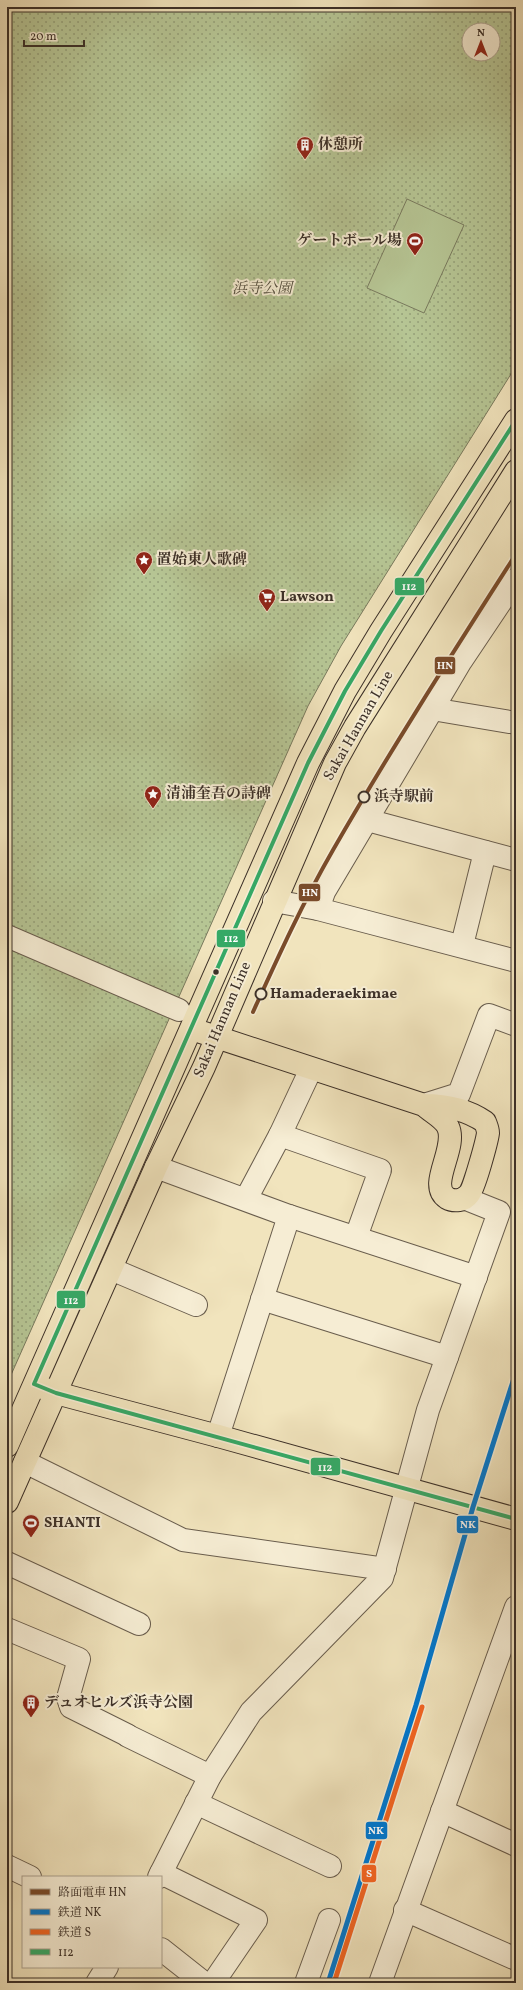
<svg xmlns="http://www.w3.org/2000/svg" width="523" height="1990" font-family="Vollkorn,'Noto Serif JP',serif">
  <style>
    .park { fill: url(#park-dots); stroke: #797a5e; fill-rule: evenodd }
    .pitch { fill: #b6c594; stroke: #797a5e }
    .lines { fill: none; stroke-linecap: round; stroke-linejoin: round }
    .minor-casing { stroke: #695d4d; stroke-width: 24 }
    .major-casing { stroke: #3c3028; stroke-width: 24 }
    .minor { stroke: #f6edd4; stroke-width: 22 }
    .major { stroke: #f1e4bd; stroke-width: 22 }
    .bus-1-casing { stroke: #f6edd4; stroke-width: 7 }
    .bus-1 { stroke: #35a966; stroke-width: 4 }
    .rail-1-casing { stroke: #f6edd4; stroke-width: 8 }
    .rail-2-casing { stroke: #f6edd4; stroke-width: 8 }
    .rail-1 { stroke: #0077ce; stroke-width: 5 }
    .rail-2 { stroke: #f26522; stroke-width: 5 }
    .tram-1-casing { stroke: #f6edd4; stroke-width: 7 }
    .tram-1 { stroke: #7a4b2a; stroke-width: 4 }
    .stop-dot { fill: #f6edd4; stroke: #3c3028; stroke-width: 2 }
    .bus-dot { fill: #3c3028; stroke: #f6edd4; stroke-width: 1.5 }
    .labels { text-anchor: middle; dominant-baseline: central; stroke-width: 4; stroke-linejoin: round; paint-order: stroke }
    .poi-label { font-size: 15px; font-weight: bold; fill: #3c3028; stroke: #f6edd4; text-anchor: start }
    .park-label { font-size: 15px; font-style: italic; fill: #544e3e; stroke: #f6edd4 }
    .street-label { font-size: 15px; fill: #3c3028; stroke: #f6edd4 }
    .stop-label { font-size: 15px; font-weight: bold; fill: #3c3028; stroke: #f6edd4; text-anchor: start }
    .line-badge { stroke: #f6edd4; stroke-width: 1.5 }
    .badge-label { font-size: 11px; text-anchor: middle; font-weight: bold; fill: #fff }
  </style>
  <defs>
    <pattern id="park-dots" width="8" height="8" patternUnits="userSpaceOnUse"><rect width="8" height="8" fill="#b6c594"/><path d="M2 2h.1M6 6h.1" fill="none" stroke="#95a079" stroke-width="1.8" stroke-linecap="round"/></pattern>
  </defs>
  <rect width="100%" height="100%" fill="#f1e4bd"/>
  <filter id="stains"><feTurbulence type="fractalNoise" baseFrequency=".005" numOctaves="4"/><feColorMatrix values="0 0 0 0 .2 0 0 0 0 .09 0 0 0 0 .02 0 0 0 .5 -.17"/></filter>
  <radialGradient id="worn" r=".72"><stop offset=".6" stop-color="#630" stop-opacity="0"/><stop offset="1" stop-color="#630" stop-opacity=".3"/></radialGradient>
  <path class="park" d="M7,7H516V366L341,646L308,706L7,1384ZM469,30H493V54H469Z"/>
  <polygon class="pitch" points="407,199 464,225 424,313 367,288"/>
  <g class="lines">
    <g class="minor-casing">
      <g id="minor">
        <polyline points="432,709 516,723"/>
        <polyline points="367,820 516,860"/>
        <polyline points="274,901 318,909 516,961"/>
        <polyline points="318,909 324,892 461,661 516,579"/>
        <polyline points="7,936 179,1010"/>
        <polyline points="462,945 485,852"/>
        <polyline points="424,1105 459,1094 489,1015 516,1025"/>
        <polyline points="280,1135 380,1170 356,1237"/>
        <polyline points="156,1167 289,1216 476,1277"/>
        <polyline points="246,1199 280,1135 311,1069"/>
        <polyline points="111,1269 196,1305"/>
        <polyline points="262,1299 447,1357"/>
        <polyline points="218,1436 289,1216"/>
        <polyline points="25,1462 183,1540 385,1569"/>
        <polyline points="7,1563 139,1624"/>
        <polyline points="7,1629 79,1659 68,1698 71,1707 127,1735"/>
        <polyline points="128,1736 210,1776"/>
        <polyline points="196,1803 330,1866"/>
        <polyline points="442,1811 516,1845"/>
        <polyline points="7,1866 30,1877"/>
        <polyline points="161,1873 256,1920 213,1983"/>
        <polyline points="159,1877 210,1776 251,1712 382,1578 428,1410 499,1212 464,1198"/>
        <polyline points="405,1910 516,1959"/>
        <polyline points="161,1949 204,1983"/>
        <polyline points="97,1983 107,1967"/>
        <polyline points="306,1983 329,1920"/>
        <polyline points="380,1983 516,1607"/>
      </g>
    </g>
    <g class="major-casing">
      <g id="major">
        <path d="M201,1032L424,1105C445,1105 466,1109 485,1122C486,1125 488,1129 488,1133C487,1141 474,1189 469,1194C464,1201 454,1202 447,1198C427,1185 458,1148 448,1127C444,1118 431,1112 424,1105"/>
        <polyline points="43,1388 56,1393 218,1436 516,1519"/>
        <polyline points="7,1446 308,763 345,691 381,631 516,420"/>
        <polyline points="7,1502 156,1167 204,1067 335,763 355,727 516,471"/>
      </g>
    </g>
    <use href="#minor" class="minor"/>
    <use href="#major" class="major"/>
    <g class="bus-1-casing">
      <polyline id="bus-1" points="516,420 381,631 345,691 308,763 34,1384 56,1393 516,1519"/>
    </g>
    <use href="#bus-1" class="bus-1"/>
    <g class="rail-1-casing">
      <polyline id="rail-1" points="328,1983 416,1705 473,1507 516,1372"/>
    </g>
    <g class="rail-2-casing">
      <polyline id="rail-2" points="334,1983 422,1707"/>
    </g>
    <use href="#rail-1" class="rail-1"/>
    <use href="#rail-2" class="rail-2"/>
    <g class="tram-1-casing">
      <path id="tram-1" d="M253,1012C278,957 303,902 333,850C391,749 454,651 516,554"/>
    </g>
    <use href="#tram-1" class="tram-1"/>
  </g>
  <defs>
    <g id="building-pin" transform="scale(0.9)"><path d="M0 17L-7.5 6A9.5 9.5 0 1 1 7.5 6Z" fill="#8f2418" stroke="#f6edd4"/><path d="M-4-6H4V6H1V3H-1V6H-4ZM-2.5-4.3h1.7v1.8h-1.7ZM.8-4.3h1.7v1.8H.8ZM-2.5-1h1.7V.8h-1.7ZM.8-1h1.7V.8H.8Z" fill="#fff"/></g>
    <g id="stadium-pin" transform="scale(0.9)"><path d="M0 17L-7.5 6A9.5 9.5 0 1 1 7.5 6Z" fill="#8f2418" stroke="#f6edd4"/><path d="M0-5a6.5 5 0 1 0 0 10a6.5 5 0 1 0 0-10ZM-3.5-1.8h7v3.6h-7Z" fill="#fff"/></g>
    <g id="sight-pin" transform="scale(0.9)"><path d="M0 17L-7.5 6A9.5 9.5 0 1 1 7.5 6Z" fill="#8f2418" stroke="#f6edd4"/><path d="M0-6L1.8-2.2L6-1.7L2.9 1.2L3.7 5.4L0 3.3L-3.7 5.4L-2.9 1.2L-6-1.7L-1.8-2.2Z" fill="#fff"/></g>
    <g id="supermarket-pin" transform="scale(0.9)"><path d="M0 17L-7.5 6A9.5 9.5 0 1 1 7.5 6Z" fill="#8f2418" stroke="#f6edd4"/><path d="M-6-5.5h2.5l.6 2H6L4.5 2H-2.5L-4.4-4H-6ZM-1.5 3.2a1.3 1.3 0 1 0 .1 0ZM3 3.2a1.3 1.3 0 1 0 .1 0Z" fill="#fff"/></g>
  </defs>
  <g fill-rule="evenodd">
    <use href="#building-pin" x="305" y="145"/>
    <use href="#stadium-pin" x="415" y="241"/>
    <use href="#sight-pin" x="144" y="560"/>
    <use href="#supermarket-pin" x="267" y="597"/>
    <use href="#sight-pin" x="153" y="794"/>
    <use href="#stadium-pin" x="31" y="1523"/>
    <use href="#building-pin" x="31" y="1703"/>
  </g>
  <g class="stop-dot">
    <circle cx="364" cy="797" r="5.5"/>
    <circle cx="261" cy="994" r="5.5"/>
  </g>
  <circle class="bus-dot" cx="216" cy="972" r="3.5"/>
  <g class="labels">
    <g class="poi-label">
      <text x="318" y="145">休憩所</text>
      <text x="402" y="241" text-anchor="end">ゲートボール場</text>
      <text x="157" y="560">置始東人歌碑</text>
      <text x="280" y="597">Lawson</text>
      <text x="166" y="794">清浦奎吾の詩碑</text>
      <text x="44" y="1523">SHANTI</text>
      <text x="44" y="1703">デュオヒルズ浜寺公園</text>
    </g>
    <g class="park-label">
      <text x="262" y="289">浜寺公園</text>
    </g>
    <g class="street-label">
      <text transform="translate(359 726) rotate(-60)">Sakai Hannan Line</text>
      <text transform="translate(223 1020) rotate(-67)">Sakai Hannan Line</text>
    </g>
    <g class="stop-label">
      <text x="374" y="797">浜寺駅前</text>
      <text x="270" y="994">Hamaderaekimae</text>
    </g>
  </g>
  <g class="line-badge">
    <rect x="394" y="577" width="31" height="19" rx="4" fill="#35a966"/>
    <rect x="434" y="656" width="22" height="19" rx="4" fill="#7a4b2a"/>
    <rect x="298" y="883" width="23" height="19" rx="4" fill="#7a4b2a"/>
    <rect x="216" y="929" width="30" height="19" rx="4" fill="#35a966"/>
    <rect x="56" y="1290" width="30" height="19" rx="4" fill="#35a966"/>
    <rect x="310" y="1457" width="31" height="19" rx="4" fill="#35a966"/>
    <rect x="456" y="1515" width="23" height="19" rx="4" fill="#0077ce"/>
    <rect x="365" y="1821" width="23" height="19" rx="4" fill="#0077ce"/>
    <rect x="361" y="1864" width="16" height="19" rx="4" fill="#f26522"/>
  </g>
  <g class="badge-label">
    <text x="409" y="590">112</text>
    <text x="445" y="669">HN</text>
    <text x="310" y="896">HN</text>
    <text x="231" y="942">112</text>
    <text x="71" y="1304">112</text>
    <text x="325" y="1471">112</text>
    <text x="468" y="1528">NK</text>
    <text x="376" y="1834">NK</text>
    <text x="369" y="1877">S</text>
  </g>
  <rect width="523" height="1990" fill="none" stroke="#f1e4bd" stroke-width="24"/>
  <rect x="8" y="8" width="507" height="1974" fill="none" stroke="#3c3028" stroke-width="2"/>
  <rect x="12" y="12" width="499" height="1966" fill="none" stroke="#3c3028"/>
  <rect x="22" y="1876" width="140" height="92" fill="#f6edd4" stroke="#aca18f"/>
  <rect x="30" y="1889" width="20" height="6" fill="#7a4b2a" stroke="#aca18f"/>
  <text x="58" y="1896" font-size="12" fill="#3c3028">路面電車 HN</text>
  <rect x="30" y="1909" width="20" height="6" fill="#0077ce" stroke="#aca18f"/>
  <text x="58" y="1916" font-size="12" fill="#3c3028">鉄道 NK</text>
  <rect x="30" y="1929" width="20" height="6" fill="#f26522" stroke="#aca18f"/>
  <text x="58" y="1936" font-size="12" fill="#3c3028">鉄道 S</text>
  <rect x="30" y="1949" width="20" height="6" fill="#35a966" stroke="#aca18f"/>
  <text x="58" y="1956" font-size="12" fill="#3c3028">112</text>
  <g transform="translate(481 42)"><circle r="19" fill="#f6edd4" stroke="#aca18f"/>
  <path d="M0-3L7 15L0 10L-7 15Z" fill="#8f2418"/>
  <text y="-6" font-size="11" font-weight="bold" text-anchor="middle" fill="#3c3028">N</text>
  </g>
  <path d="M24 40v6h60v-6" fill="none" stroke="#3c3028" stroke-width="2"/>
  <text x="30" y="40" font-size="12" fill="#3c3028" stroke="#f6edd4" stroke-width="3" paint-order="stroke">20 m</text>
  <rect width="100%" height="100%" filter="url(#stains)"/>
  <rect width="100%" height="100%" fill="url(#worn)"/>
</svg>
